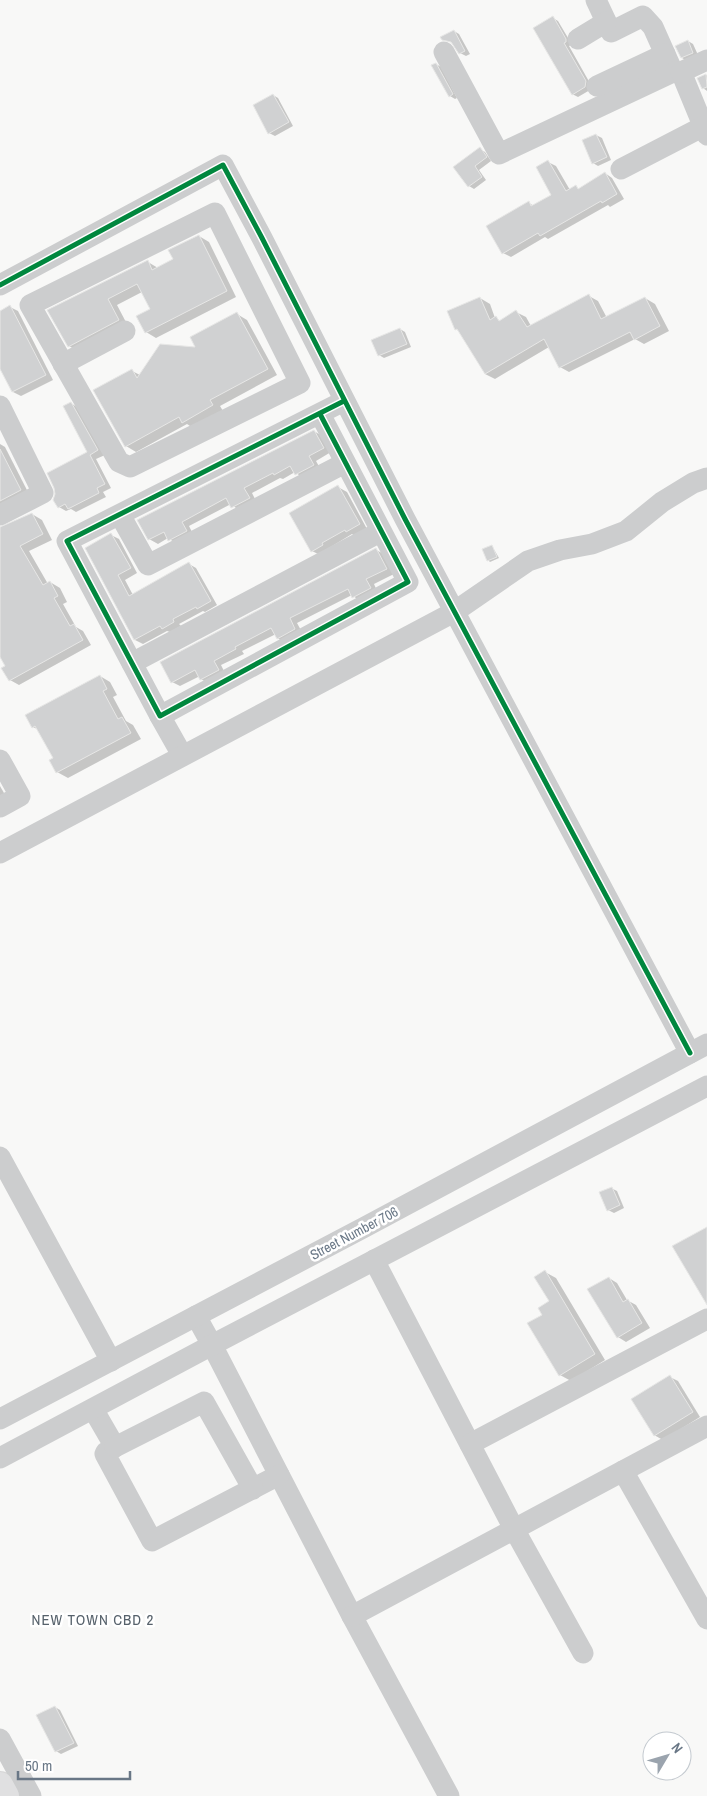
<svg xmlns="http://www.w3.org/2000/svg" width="707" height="1796" font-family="'Archivo Narrow',sans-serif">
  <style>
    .shadow { fill: #0003 }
    .building { fill: #d0d1d2; stroke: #e7e7e6 }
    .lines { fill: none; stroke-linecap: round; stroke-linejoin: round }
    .major-casing { stroke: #d5d5d5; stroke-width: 28 }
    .minor { stroke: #cccdce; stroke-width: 21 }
    .major { stroke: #e0e0e1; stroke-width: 26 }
    .cycleway-casing { stroke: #fff; stroke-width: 8 }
    .cycleway { stroke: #00873e; stroke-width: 5 }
    .labels { text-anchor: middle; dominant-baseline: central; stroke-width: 5; stroke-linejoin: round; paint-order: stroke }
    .street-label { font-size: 14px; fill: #697786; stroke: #fff }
    .neighbourhood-label { font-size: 15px; letter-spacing: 1px; fill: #56616b; stroke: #fff }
  </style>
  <rect width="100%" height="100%" fill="#f8f8f7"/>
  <g class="shadow">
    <polygon points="553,18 558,21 571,43 571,45 569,46 591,85 590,90 578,97 572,94"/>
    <polygon points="454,31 459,34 470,54 466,56 460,53 453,43 443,39"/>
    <polygon points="688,41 693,44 698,55 687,61 682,58"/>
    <polygon points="436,64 441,67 457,98 455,99 450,96"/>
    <polygon points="707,75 707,91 703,88 699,79"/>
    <polygon points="273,95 278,98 293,126 275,136 269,133"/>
    <polygon points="596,135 602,138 611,160 598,166 593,163"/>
    <polygon points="480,149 485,152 491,161 479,170 486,180 474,189 469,186"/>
    <polygon points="548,162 556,166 570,190 576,187 579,189 605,173 612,178 624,199 610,207 608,205 548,239 545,237 511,257 503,253 529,203 534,206 553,195"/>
    <polygon points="199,236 209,242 236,297 156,338 146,332 152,309 142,292 117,305 128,326 79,352 69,346 49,311 148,262 158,268 175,260"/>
    <polygon points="589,296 598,301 607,318 645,298 655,304 669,331 644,344 635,339 569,372 560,367 549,347 495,379 485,374 460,332 456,329 480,298 490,304 495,318 501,321 516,312 526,317 531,326"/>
    <polygon points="10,307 18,311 53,380 21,396 13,392 0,366 0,312"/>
    <polygon points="237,314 247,320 277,375 220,406 223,411 193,428 187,424 136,452 126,446 132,371 140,375 197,348"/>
    <polygon points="400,329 405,332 411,347 384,358 379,355"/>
    <polygon points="71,403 78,408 105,455 96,459 111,488 103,492 106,497 76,512 71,509 66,511 59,507 88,453"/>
    <polygon points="314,431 322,436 331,452 316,461 321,470 304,479 295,472 283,479 280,478 252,493 257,503 241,512 231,504 189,526 194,536 177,544 168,538 158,544 149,539"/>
    <polygon points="0,444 5,447 30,496 0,513"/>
    <polygon points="338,487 347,492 367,529 355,536 352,534 329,548 320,555 312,551"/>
    <polygon points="32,514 42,520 52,540 29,551 48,584 50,582 60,588 67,602 63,604 76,627 83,631 91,645 19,685 10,680 7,666 0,655 0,529"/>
    <polygon points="111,535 119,539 137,573 125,580 133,595 189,564 196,568 217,605 205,612 203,611 179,624 181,626 170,632 167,631 143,644 135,640 87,549"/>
    <polygon points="492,546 499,558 490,562 488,560"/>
    <polygon points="376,550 384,554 394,574 374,584 378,593 361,602 352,595 297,623 303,634 286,643 277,638 276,634 242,651 244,654 221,665 226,675 209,684 201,679 200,676 180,686 172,682"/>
    <polygon points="100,676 110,682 117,695 113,697 126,721 133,725 141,739 68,778 57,772 55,758 39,730 33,727"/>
    <polygon points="0,786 8,800 0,808"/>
    <polygon points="611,1188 617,1191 624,1208 614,1213 608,1210"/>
    <polygon points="545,1272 556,1278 605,1360 571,1381 560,1375 543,1315 551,1301"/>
    <polygon points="609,1278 617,1283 627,1300 636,1305 650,1328 626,1342 618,1337"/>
    <polygon points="670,1377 678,1381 700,1417 663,1440 654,1435"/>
    <polygon points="55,1707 60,1710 78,1746 61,1754 56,1751"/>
  </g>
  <g class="building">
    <polygon points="553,16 566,39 566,42 564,43 586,81 585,87 572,95 533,28"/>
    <polygon points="454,30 465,51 459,54 451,42 442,40 440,37"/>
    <polygon points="688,40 693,53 681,58 675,46"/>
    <polygon points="436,63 453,94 449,97 431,65"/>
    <polygon points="706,74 707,87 702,89 697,78"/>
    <polygon points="273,94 289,122 268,134 253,105"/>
    <polygon points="596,134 607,157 592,164 582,140"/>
    <polygon points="480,147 487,157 475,166 482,177 468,187 453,167"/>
    <polygon points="548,160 566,191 576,185 578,189 605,172 617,194 602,203 601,201 540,236 538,233 502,254 486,226 529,201 531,206 551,195 536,167"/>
    <polygon points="199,235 227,291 145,333 136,316 150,309 137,284 108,299 119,320 68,347 47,310 148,260 152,270 173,259 168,250"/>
    <polygon points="589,294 601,319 645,297 660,326 634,340 630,332 559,368 544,339 485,374 457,329 455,330 447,311 480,297 490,320 496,316 499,321 516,310 527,327"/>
    <polygon points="10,305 46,375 12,392 0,369 0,311"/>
    <polygon points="237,312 268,369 210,400 213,405 182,423 179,417 125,447 93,390 132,369 137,378 160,344 195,347 190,337"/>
    <polygon points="400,328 407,344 378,356 371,340"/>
    <polygon points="71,402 98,450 90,455 105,484 97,488 99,493 68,509 65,504 58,508 53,500 55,494 54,488 47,473 87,452 63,406"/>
    <polygon points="314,430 324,448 309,456 314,465 295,475 290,466 274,475 273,473 244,488 250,498 231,508 226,498 182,522 187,531 168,541 164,532 148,540 137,520"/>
    <polygon points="0,449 21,490 0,501"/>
    <polygon points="338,485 360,524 346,532 345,530 322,543 323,545 311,552 289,513"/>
    <polygon points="32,513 43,534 20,546 43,585 50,581 58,596 54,598 70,626 74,624 83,640 9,681 1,668 5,666 0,657 0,527"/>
    <polygon points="111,533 131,568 118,575 129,596 189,562 211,601 197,609 196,607 173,619 174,622 162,629 160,626 134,640 85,548"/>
    <polygon points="492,545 497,557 487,561 482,549"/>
    <polygon points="376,548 387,569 366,579 371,588 352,598 348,589 290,618 295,629 277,639 271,628 235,647 236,649 214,661 219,670 200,680 195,670 171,683 160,662"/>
    <polygon points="100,675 107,689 103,691 118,719 122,717 131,733 56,773 49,760 53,758 35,726 32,728 25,715"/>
    <polygon points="612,1187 620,1205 607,1211 599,1192"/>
    <polygon points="707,1227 707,1305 672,1246"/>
    <polygon points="545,1270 595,1354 559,1376 527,1323 542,1315 538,1308 549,1301 534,1277"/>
    <polygon points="609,1277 623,1302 628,1299 642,1323 617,1338 587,1289"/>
    <polygon points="670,1375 693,1412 654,1436 631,1399"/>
    <polygon points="55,1706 74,1743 55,1752 36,1715"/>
  </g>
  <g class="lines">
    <g class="major-casing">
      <polyline id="major" points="0,1785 6,1796"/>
    </g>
    <g class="minor">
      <polyline points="596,0 611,32 643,16 653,27 673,72 681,72 707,135"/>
      <polyline points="578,39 606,22"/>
      <polyline points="444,52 499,154 673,72"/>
      <polyline points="681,72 707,60"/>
      <polyline points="597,86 665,54"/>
      <polyline points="621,169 704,126"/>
      <polygon points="215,213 300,383 130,467 119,462 30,305"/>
      <polyline points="0,285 223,165 262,238 405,519 690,1053"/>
      <polyline points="63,364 125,331"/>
      <polyline points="0,406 43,493 0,515"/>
      <polyline points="320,414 408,582 160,716 67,541 344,401"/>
      <polyline points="120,515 148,565 345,463"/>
      <polyline points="132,663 380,532"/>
      <polyline points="160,716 182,755"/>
      <polyline points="0,760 20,796 0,807"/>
      <polyline points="0,853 454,612 528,561 560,550 592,544 626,531 662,502 693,483 707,478"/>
      <polyline points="0,1157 111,1361"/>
      <polyline points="374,1260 514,1529 583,1653"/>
      <polyline points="196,1316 212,1345 352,1616 449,1796"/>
      <polyline points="93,1409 115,1447 106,1452 105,1454 152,1541 279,1475"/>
      <polyline points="0,1419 363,1228 707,1044"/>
      <polyline points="470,1444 707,1319"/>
      <polyline points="115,1447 204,1402 253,1489"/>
      <polyline points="0,1458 212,1345 707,1086"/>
      <polyline points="623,1471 707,1619"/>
      <polyline points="352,1616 707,1426"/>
      <polyline points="0,1739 31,1796"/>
    </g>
    <use href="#major" class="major"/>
    <g class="cycleway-casing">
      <g id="cycleway">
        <polyline points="0,285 223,165 262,238 405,519 690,1053"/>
        <polyline points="320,414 408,582 160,716 67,541 344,401"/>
      </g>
    </g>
    <use href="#cycleway" class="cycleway"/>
  </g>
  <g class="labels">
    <g class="street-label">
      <text transform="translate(354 1233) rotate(-28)">Street Number 706</text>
    </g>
    <g class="neighbourhood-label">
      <text x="93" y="1619">NEW TOWN CBD 2</text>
    </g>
  </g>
  <g transform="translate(667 1756) rotate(52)"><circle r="24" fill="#ffffff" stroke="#c3c9cf"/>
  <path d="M0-4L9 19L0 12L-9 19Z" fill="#9ba4ae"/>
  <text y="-8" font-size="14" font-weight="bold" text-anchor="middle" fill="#697786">N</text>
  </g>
  <path d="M18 1771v8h112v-8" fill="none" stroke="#697786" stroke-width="2.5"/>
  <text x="25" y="1771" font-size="15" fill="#697786" stroke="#ffffff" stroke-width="4" paint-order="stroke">50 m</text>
</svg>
